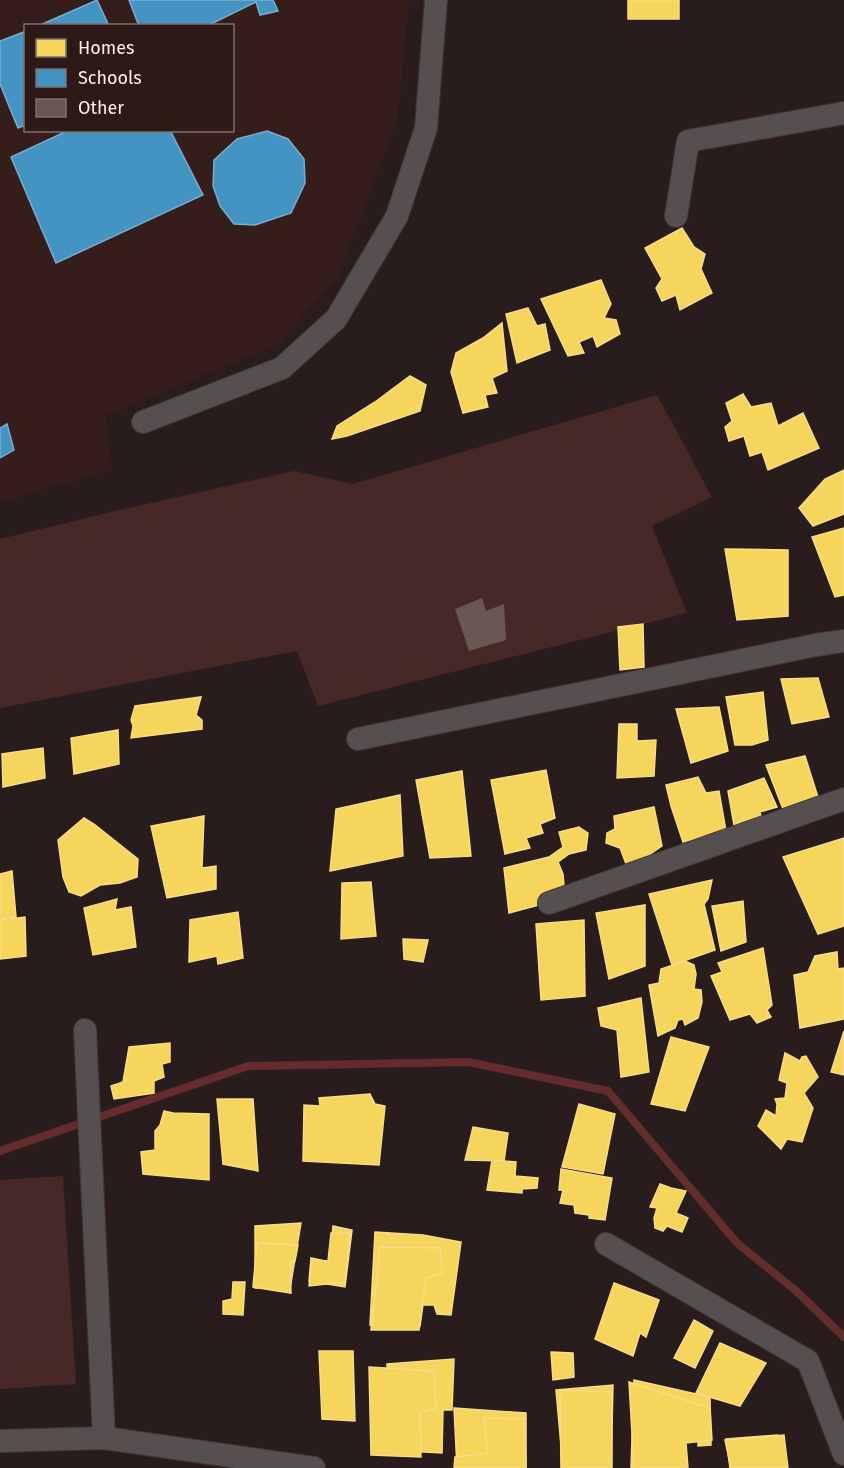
<svg xmlns="http://www.w3.org/2000/svg" width="844" height="1468" font-family="'Fira Sans',sans-serif">
  <style>
    .built { fill: #351d1b; fill-rule: evenodd }
    .green { fill: #472826 }
    .homes { fill: #f6d55c; stroke: #f8dc87; stroke-width: 1.5 }
    .schools { fill: #4393c3; stroke: #7aaecf; stroke-width: 1.5 }
    .lines { fill: none; stroke-linecap: round; stroke-linejoin: round }
    .stream { stroke: #642d2b; stroke-width: 8 }
    .building { fill: #695756 }
    .street-casing { stroke: #413736; stroke-width: 24 }
    .street { stroke: #55504f; stroke-width: 22 }
  </style>
  <rect width="100%" height="100%" fill="#281d1c"/>
  <path class="built" d="M0,0H409L398,116L338,277L277,345L106,415L112,470L0,501ZM26,26H232V130H26Z"/>
  <g class="green">
    <polygon points="657,395 712,497 652,526 687,613 318,706 297,651 0,708 0,539 115,511 294,471 353,484"/>
    <polygon points="63,1176 76,1384 0,1389 0,1180"/>
  </g>
  <g class="homes">
    <rect x="628" y="0" width="51" height="19"/>
    <polygon points="682,228 694,247 705,254 701,269 712,293 680,310 676,295 662,301 656,288 662,279 645,248"/>
    <polygon points="601,280 611,304 604,318 616,320 620,334 597,347 593,336 579,342 584,353 568,356 541,299"/>
    <polygon points="528,308 537,326 545,324 550,350 517,363 506,314"/>
    <polygon points="502,323 507,371 492,378 497,393 485,395 488,407 463,413 451,372 456,353 483,338"/>
    <polygon points="410,376 426,385 420,411 347,436 332,439 337,426 375,402"/>
    <polygon points="743,394 751,407 771,403 778,426 803,413 819,448 768,470 762,452 750,456 744,436 729,441 725,427 732,421 726,403"/>
    <polygon points="844,470 844,514 813,526 799,508 825,479"/>
    <polygon points="844,528 844,595 835,597 812,537"/>
    <polygon points="725,549 788,550 788,616 737,620"/>
    <polygon points="643,624 644,667 620,670 618,627"/>
    <polygon points="818,678 829,717 792,724 781,679"/>
    <polygon points="763,692 768,740 752,745 735,745 726,697"/>
    <polygon points="201,697 196,715 202,720 202,729 131,738 133,726 131,720 135,706"/>
    <polygon points="719,707 728,751 691,763 676,709"/>
    <polygon points="619,724 637,724 637,741 656,740 654,776 617,778"/>
    <polygon points="118,730 119,764 74,774 71,738"/>
    <polygon points="43,748 45,778 3,787 2,754"/>
    <polygon points="805,756 818,797 783,809 766,765"/>
    <polygon points="546,770 555,818 540,824 543,833 526,838 530,848 505,854 491,780"/>
    <polygon points="462,771 471,856 430,858 416,780"/>
    <polygon points="698,777 706,793 719,791 726,831 683,842 671,806 666,785"/>
    <polygon points="764,778 777,807 760,812 762,822 735,831 728,791"/>
    <polygon points="400,795 403,856 330,871 336,809"/>
    <polygon points="654,807 662,846 649,855 652,867 628,869 620,848 606,843 607,833 615,829 614,816"/>
    <polygon points="204,816 202,868 216,866 216,889 167,898 151,826"/>
    <polygon points="84,818 94,824 138,859 137,877 120,883 100,885 81,896 69,892 63,877 58,840"/>
    <polygon points="579,827 588,833 586,850 569,854 558,862 563,874 565,898 509,913 504,868 549,857 563,847 559,832"/>
    <polygon points="844,838 844,926 818,934 783,857"/>
    <polygon points="12,871 16,917 0,919 0,874"/>
    <polygon points="712,880 708,899 704,904 715,950 672,965 649,894"/>
    <polygon points="371,882 376,936 341,939 342,883"/>
    <polygon points="117,899 115,910 131,907 136,947 93,955 84,908"/>
    <polygon points="743,901 746,942 721,951 712,906"/>
    <polygon points="645,905 645,966 609,979 596,913"/>
    <polygon points="238,912 243,958 218,964 217,956 189,962 190,920"/>
    <polygon points="25,917 26,956 0,959 0,920"/>
    <polygon points="584,920 585,996 541,1000 536,924"/>
    <polygon points="403,939 428,940 423,962 404,959"/>
    <polygon points="763,948 772,1005 767,1010 771,1017 757,1023 750,1014 730,1020 711,976 722,972 718,963"/>
    <polygon points="837,952 838,969 844,968 844,1019 800,1028 794,975 808,972 815,956"/>
    <polygon points="685,961 694,965 696,974 694,989 701,990 702,1002 698,1018 685,1025 683,1019 678,1020 675,1028 658,1036 649,985 659,983 661,969"/>
    <polygon points="641,998 649,1072 621,1077 617,1030 601,1026 598,1008"/>
    <polygon points="844,1031 844,1075 831,1072"/>
    <polygon points="671,1037 709,1047 685,1111 651,1104"/>
    <polygon points="170,1043 170,1062 162,1064 164,1077 154,1081 154,1093 114,1099 111,1086 123,1082 129,1047"/>
    <polygon points="785,1053 800,1061 802,1057 806,1056 818,1077 804,1093 813,1108 802,1142 787,1139 781,1149 758,1126 766,1110 776,1116 777,1104 775,1099 785,1098 787,1083 779,1080"/>
    <polygon points="370,1094 375,1104 385,1106 379,1165 303,1161 304,1105 320,1106 319,1098"/>
    <polygon points="217,1099 253,1099 258,1171 223,1164"/>
    <polygon points="579,1104 615,1114 603,1174 562,1167"/>
    <polygon points="164,1111 173,1113 209,1114 209,1180 143,1174 141,1152 155,1150 155,1131 160,1125"/>
    <polygon points="473,1127 508,1133 504,1161 465,1160"/>
    <polygon points="492,1160 516,1162 515,1176 538,1178 537,1188 522,1189 522,1193 487,1190"/>
    <polygon points="561,1169 612,1178 605,1220 589,1218 589,1215 575,1213 574,1205 560,1203 563,1190 559,1190"/>
    <polygon points="660,1184 671,1188 686,1191 676,1213 688,1218 682,1232 667,1226 663,1231 655,1228 654,1218 657,1208 650,1207"/>
    <polygon points="301,1223 290,1289 255,1288 255,1226"/>
    <polygon points="333,1226 352,1230 345,1287 309,1281 311,1258 330,1262"/>
    <polygon points="375,1232 423,1235 461,1242 451,1315 437,1314 434,1305 423,1305 420,1326 370,1325"/>
    <polygon points="331,1233 350,1233 345,1282 309,1286 312,1260 328,1261"/>
    <polygon points="257,1243 298,1245 295,1261 290,1261 291,1293 253,1287"/>
    <polygon points="380,1247 440,1248 442,1273 426,1278 419,1330 371,1330"/>
    <polygon points="233,1282 245,1282 243,1315 223,1314 223,1301 232,1299"/>
    <polygon points="614,1283 659,1300 646,1337 640,1333 633,1356 595,1339"/>
    <polygon points="694,1320 713,1331 695,1368 674,1358"/>
    <polygon points="720,1343 766,1363 740,1406 696,1393"/>
    <polygon points="319,1351 353,1351 355,1421 322,1419"/>
    <polygon points="551,1352 573,1353 574,1377 553,1380"/>
    <polygon points="454,1359 452,1410 443,1410 442,1453 390,1450 387,1364"/>
    <polygon points="369,1367 434,1371 436,1408 420,1412 421,1457 371,1455"/>
    <polygon points="634,1380 710,1397 711,1445 698,1446 699,1424 682,1416 671,1420 672,1468 631,1468"/>
    <polygon points="629,1382 710,1408 712,1440 686,1443 688,1468 634,1468"/>
    <polygon points="613,1385 611,1468 563,1468 556,1390"/>
    <polygon points="560,1390 612,1392 612,1468 561,1468"/>
    <polygon points="454,1408 526,1413 526,1468 457,1468"/>
    <polygon points="484,1418 525,1419 526,1468 454,1468 455,1457 488,1453"/>
    <polygon points="777,1435 780,1452 771,1457 772,1468 730,1468 726,1439"/>
    <polygon points="784,1435 788,1468 731,1468 725,1440"/>
  </g>
  <g class="schools">
    <polygon points="97,0 109,26 38,26"/>
    <polygon points="129,0 273,0 278,11 260,15 256,2 207,26 139,26"/>
    <polygon points="26,31 26,125 18,128 0,84 0,41"/>
    <polygon points="69,130 170,130 203,195 56,263 11,157"/>
    <polygon points="267,131 288,139 304,159 305,183 291,213 255,225 234,224 220,206 213,186 214,160 237,139"/>
    <polygon points="7,424 14,450 0,458 0,428"/>
  </g>
  <g class="lines">
    <polyline class="stream" points="0,1151 248,1066 468,1062 608,1091 737,1243 795,1290 844,1337"/>
  </g>
  <polygon class="building" points="482,598 486,611 504,604 506,640 469,651 455,609"/>
  <g class="lines">
    <g class="street-casing">
      <g id="street">
        <polyline points="676,216 688,141 844,113"/>
        <polyline points="143,422 282,368 336,319 397,216 426,128 436,0"/>
        <polyline points="358,739 816,645 844,641"/>
        <polyline points="549,903 844,799"/>
        <polyline points="85,1030 104,1438"/>
        <polyline points="606,1244 808,1361 844,1454"/>
        <polyline points="0,1441 104,1438 314,1468"/>
      </g>
    </g>
    <use href="#street" class="street"/>
  </g>
  <rect x="24" y="24" width="210" height="108" fill="#2c1918" stroke="#7f6e6d" stroke-width="1.5"/>
  <rect x="36" y="39" width="30" height="18" fill="#f6d55c" stroke="#7f6e6d" stroke-width="1.5"/>
  <text x="78" y="54" font-size="18" fill="#fceeec">Homes</text>
  <rect x="36" y="69" width="30" height="18" fill="#4393c3" stroke="#7f6e6d" stroke-width="1.5"/>
  <text x="78" y="84" font-size="18" fill="#fceeec">Schools</text>
  <rect x="36" y="99" width="30" height="18" fill="#695756" stroke="#7f6e6d" stroke-width="1.5"/>
  <text x="78" y="114" font-size="18" fill="#fceeec">Other</text>
</svg>
